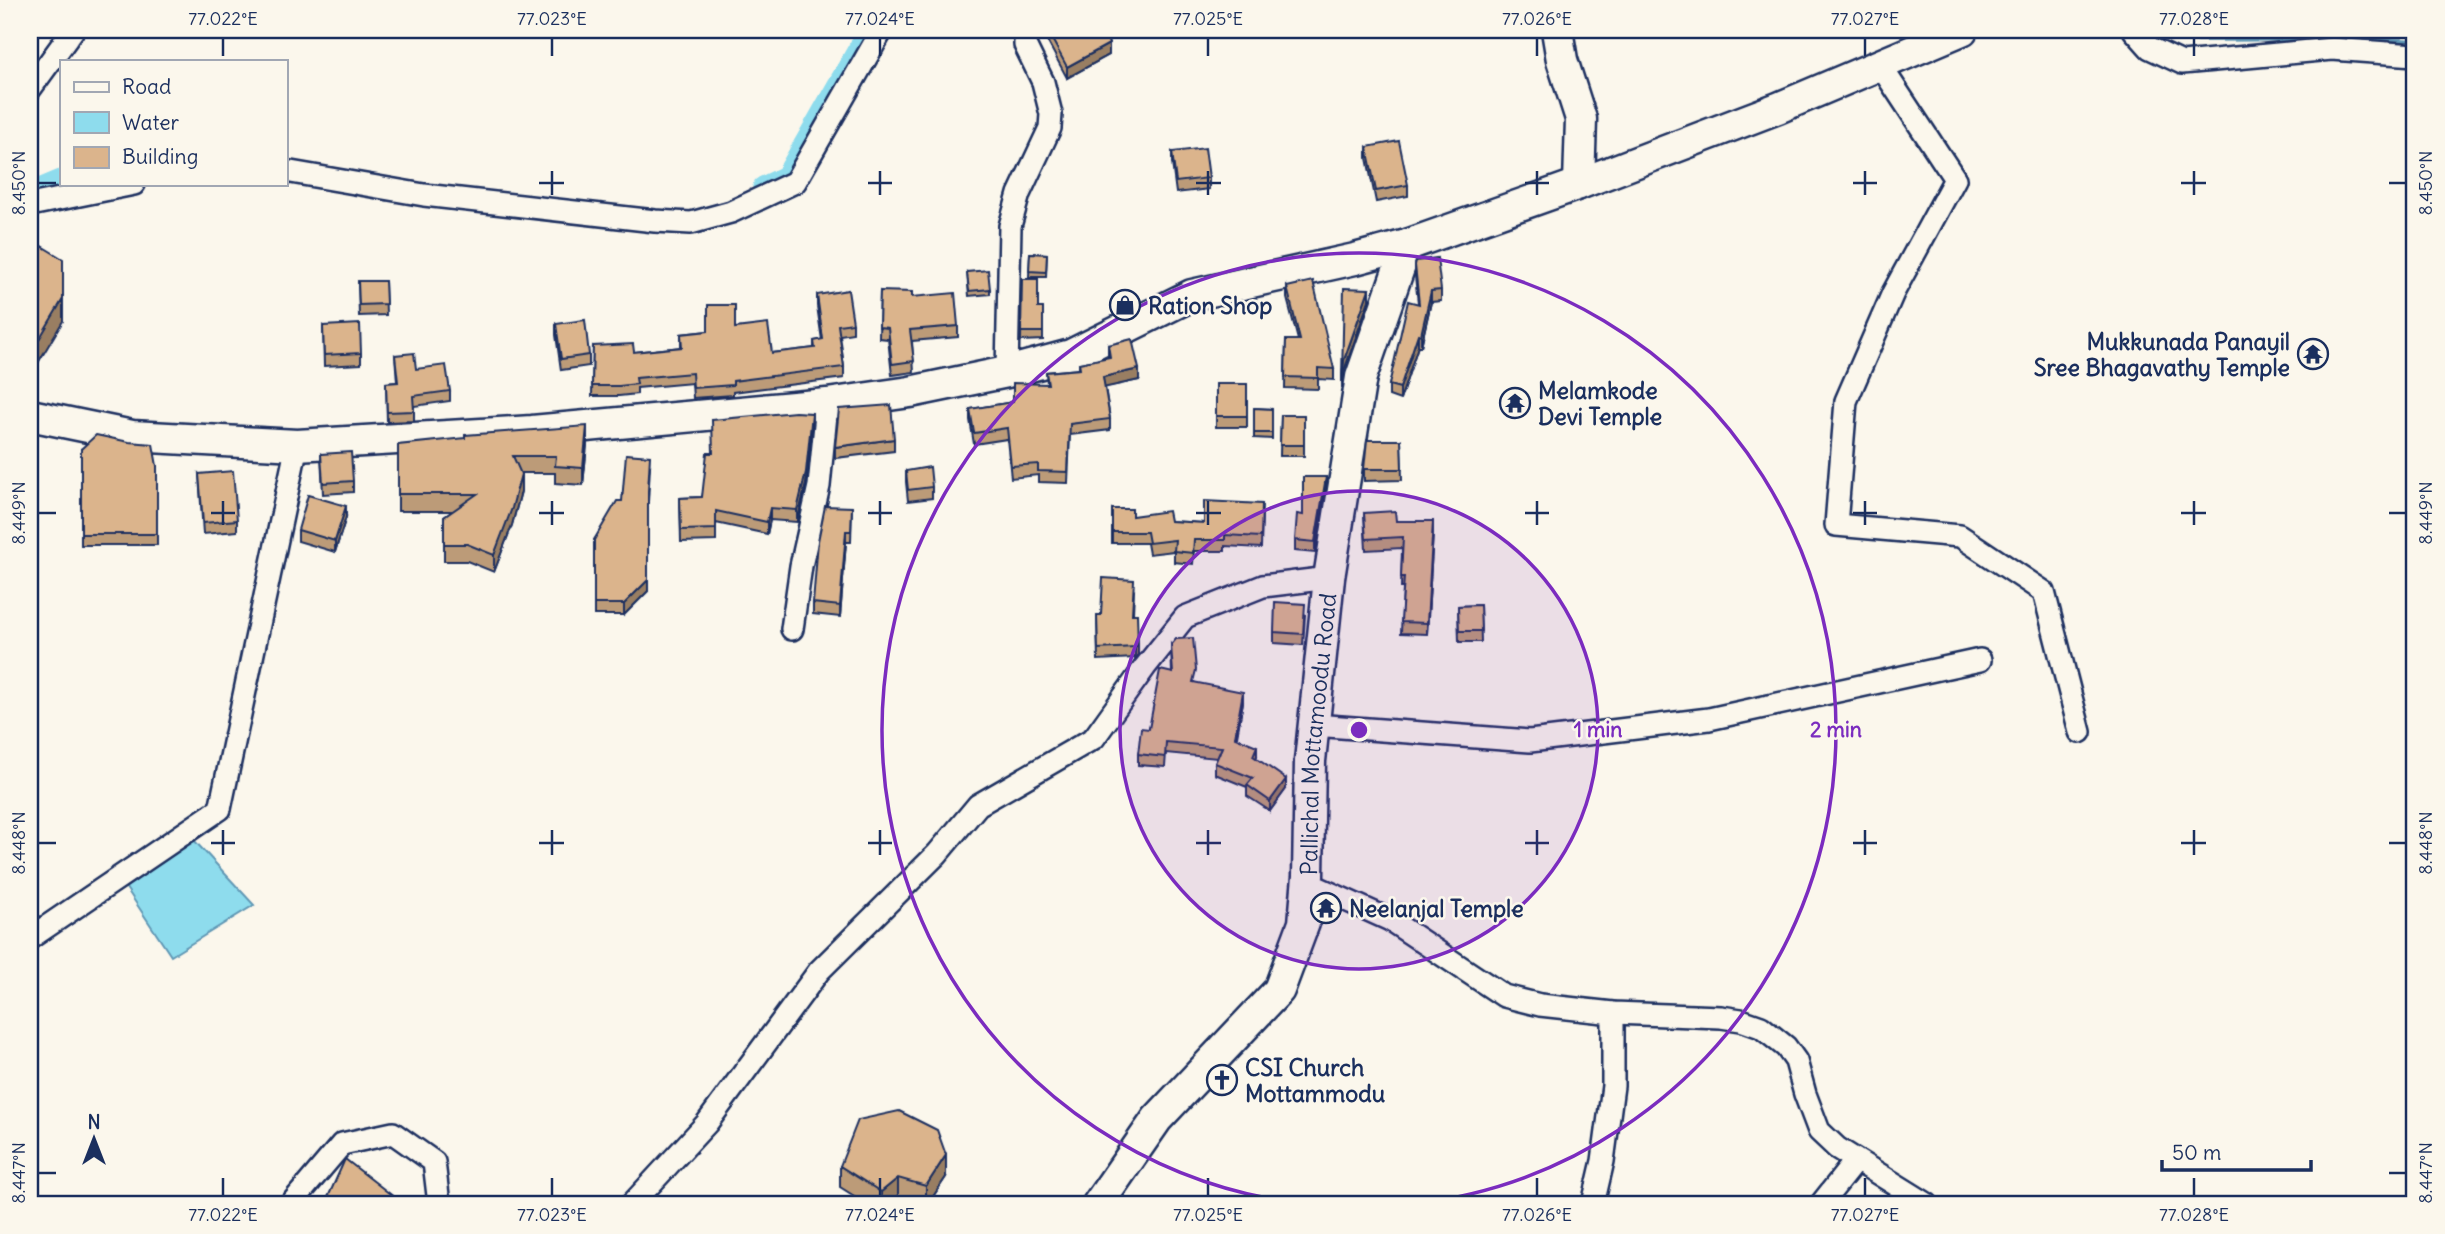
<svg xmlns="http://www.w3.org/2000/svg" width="2445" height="1234" font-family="Delius,sans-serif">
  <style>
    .water { fill: #8edced; stroke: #6097b4; stroke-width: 2 }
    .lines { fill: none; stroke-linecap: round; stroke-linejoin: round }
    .stream { stroke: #6097b4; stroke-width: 6 }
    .canal { stroke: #8edced; stroke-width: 21 }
    .street-casing { stroke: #1b2f5e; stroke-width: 26 }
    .secondary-casing { stroke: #1b2f5e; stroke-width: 35 }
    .street { stroke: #fbf7ec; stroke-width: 21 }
    .secondary { stroke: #fbf7ec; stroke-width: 30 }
    .wall { fill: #bc9b78; stroke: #1b2f5e; stroke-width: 2 }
    .shaded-wall { fill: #997e62; stroke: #1b2f5e; stroke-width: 2 }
    .building { fill: #dbb48c; stroke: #1b2f5e; stroke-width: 2 }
    .ticks { fill: none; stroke: #1b2f5e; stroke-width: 2.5 }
    .ring { fill: none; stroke: #7b2cbf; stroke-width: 3.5 }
    .labels { text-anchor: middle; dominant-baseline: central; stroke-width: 5; stroke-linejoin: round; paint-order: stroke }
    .poi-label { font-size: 23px; font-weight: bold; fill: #1b2f5e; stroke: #fbf7ec; text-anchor: start }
    .street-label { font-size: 23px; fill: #1b2f5e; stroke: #fbf7ec }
    .centre { fill: #7b2cbf; stroke: #fbf7ec; stroke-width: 3.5 }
    .ring-label { font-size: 21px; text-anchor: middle; font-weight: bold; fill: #7b2cbf; stroke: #fbf7ec; stroke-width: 5; stroke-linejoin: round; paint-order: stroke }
    .neatline { fill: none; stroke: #1b2f5e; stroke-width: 2.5 }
    .ticks-label { font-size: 18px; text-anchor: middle; fill: #1b2f5e }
  </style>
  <rect width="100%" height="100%" fill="#fbf7ec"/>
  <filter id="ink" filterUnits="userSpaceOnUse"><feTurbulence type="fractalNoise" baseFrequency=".0143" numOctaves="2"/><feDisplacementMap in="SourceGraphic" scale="14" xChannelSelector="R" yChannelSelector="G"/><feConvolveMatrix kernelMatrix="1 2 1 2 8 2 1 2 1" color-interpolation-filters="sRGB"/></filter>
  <g filter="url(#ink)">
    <polygon class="water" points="192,838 254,905 171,956 118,876"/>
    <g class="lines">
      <polyline class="stream" points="2162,30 2185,39 2356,38 2415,42"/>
      <g class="canal">
        <polyline points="763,187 786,176 869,30"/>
        <polyline points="30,193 61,180"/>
      </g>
      <g class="street-casing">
        <g id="street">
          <polyline points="2134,30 2150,48 2182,63 2332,49 2415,55"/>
          <polyline points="1880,65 1955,179 1893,293 1846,401 1836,525 1960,536 2044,592 2080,732"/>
          <polyline points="30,89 73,30"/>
          <polyline points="285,171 424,195 655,221 691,223 731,212 795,182 882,30"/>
          <polyline points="30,205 134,184"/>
          <polyline points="1007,372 1010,226 1019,194 1050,128 1051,114 1043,82 1025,45 1025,30"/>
          <polyline points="792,629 801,566 819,486 827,404"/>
          <polyline points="1314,725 1530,741 1709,719 1980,660"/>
          <polyline points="1308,883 1390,920 1504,996 1540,1005 1613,1013 1721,1017 1741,1020 1761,1027 1786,1047 1796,1061 1805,1094 1819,1131 1837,1148 1927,1204"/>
          <polyline points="30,938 220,809 297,445"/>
          <polyline points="291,1204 342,1144 393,1133 434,1162 439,1204"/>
          <polyline points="632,1204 707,1123 819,971 937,854 978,805 1094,738 1145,667 1185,617 1263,586 1329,578"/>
          <polyline points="1593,1204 1603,1161 1613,1086 1613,1013"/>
          <polyline points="1821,1204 1856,1160"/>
        </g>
      </g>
      <g class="secondary-casing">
        <g id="secondary">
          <polyline points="1557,30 1562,60 1581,119 1579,184"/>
          <polyline points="30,415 132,436 297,445 532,431 827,404 910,392 1007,372 1071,355 1192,295 1355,259 1407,245 1579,184 1778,108 1962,30"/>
          <path id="s1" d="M1098,1204L1157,1119L1279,990L1304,923L1308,876L1310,761L1329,578L1361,377L1407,245"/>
        </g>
      </g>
      <use href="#street" class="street"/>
      <use href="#secondary" class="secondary"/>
    </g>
    <g class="wall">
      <polygon points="1044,30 1104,30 1109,55 1067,78 1044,35"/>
      <polygon points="1367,147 1408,185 1408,196 1376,202 1367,158"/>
      <polygon points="1172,152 1209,178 1209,189 1176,193 1172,163"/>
      <polygon points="1030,253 1047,254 1046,277 1029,277"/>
      <polygon points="1415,265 1441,290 1441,301 1431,302 1421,346 1418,346 1400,400 1389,396 1389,385 1418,303 1415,276"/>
      <polygon points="967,272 990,289 990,294 969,296"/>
      <polygon points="1022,279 1038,308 1043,308 1043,340 1021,341"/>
      <polygon points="358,281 385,281 386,315 359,316"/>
      <polygon points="1287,287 1334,369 1334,380 1318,379 1318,389 1285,388 1286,340 1298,340 1287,298"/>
      <polygon points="880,291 912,297 958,326 958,337 912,341 914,372 892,375 888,339 879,338"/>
      <polygon points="817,295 853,323 853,333 840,335 844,367 844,378 733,392 733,395 693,398 692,383 637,388 637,394 619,396 592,396 593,346 634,352 681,347 681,334 735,328 772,353 814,348 814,341 822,340 817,306"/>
      <polygon points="556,324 589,355 589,366 561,370 556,335"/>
      <polygon points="323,326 361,353 361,364 324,366"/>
      <polygon points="1108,345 1139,380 1105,387 1110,419 1110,430 1070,435 1068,483 1038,482 1038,475 1011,478 1007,439 974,444 970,420 970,409 1013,402 1047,384 1046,372 1079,369 1079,363 1108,358"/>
      <polygon points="395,355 450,391 450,401 414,406 414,421 387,422 386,383 397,382"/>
      <rect x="1216" y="384" width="31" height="43"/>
      <polygon points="1254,408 1272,409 1272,439 1254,438"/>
      <polygon points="1281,415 1304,415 1304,456 1280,456"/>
      <polygon points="812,425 806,484 797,522 770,520 767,534 716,523 716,541 681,542 680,498 702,497 713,453"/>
      <polygon points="894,439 894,451 835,458 835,447"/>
      <polygon points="1401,440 1402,480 1364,481 1364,469"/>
      <polygon points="587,444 583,485 555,483 555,473 520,473 521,491 512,525 494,572 467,561 444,561 444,517 453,511 398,511 398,445"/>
      <polygon points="81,449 157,466 157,545 81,545"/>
      <polygon points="321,454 353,481 353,492 323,494"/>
      <polygon points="650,467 648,502 648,591 624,615 594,615 594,540 622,501"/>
      <polygon points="906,471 932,487 932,498 908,501 906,482"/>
      <polygon points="199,474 237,520 237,531 203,534"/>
      <polygon points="1326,488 1315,553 1295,551 1295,540 1303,514"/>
      <polygon points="852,507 851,542 846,542 840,617 813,614 813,603"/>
      <polygon points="1112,509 1132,516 1170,521 1204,523 1262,515 1261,548 1225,546 1225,551 1194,551 1193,564 1174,562 1174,551 1149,554 1147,543 1112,543"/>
      <polygon points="1364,513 1433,532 1427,634 1401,633 1403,588 1401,588 1402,548 1366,550"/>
      <polygon points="346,517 335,552 298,541 298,530"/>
      <polygon points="1134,591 1133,614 1138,655 1135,658 1098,660 1097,615 1101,615"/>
      <polygon points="1480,605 1481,642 1459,642 1458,606"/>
      <polygon points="1305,615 1303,645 1274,643 1274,632"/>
      <polygon points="1171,645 1195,683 1243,702 1236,738 1257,756 1256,758 1286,789 1270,811 1247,796 1247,787 1215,774 1215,763 1218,758 1166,753 1165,767 1138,765 1138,754 1172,673"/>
      <polygon points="840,1166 946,1177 928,1204 913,1204 898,1200 892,1204 867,1204 840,1187"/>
    </g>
    <g class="shaded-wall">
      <polygon points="1109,44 1109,55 1067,78 1067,67"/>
      <polygon points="1369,289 1369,300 1344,371 1342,388 1342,377 1344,360"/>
      <polygon points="1431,291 1431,302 1421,346 1421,335"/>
      <polygon points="63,299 63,321 38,363 30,367 30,345"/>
      <polygon points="1418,334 1418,346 1400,400 1400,388"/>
      <polygon points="1139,369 1139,380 1103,388 1103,377"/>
      <polygon points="812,413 812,425 806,484 797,522 797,510"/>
      <polygon points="587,426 587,444 583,485 583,468"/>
      <polygon points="521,474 521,491 512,525 494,572 494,555"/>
      <polygon points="1326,477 1326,488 1315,553 1315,542"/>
      <polygon points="346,506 346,517 335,552 335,541"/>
      <polygon points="770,508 770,520 767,534 767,522"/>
      <polygon points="1433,521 1433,532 1427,634 1427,623"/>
      <polygon points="846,531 846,542 840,617 840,606"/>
      <polygon points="648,580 648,591 624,615 624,604"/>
      <polygon points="1138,644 1138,655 1135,658 1135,647"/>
      <polygon points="1243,692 1243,702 1235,748 1235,737"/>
      <polygon points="1257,746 1257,756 1253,766 1253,756"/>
      <polygon points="1286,779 1286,789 1270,811 1270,801"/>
      <polygon points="946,1155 946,1177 928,1204 926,1204 926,1186"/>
      <polygon points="898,1178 898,1200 892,1204 881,1204 881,1192"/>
    </g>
    <g class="building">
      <polygon points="1047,30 1104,30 1109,44 1067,67"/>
      <polygon points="1399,141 1408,185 1376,191 1367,147"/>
      <polygon points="1205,148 1209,178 1176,182 1172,152"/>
      <polygon points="30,239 63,259 63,299 38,341 30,345"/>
      <polygon points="1030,253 1047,254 1046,272 1029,271"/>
      <polygon points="1437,258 1441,290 1431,291 1421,335 1418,334 1400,388 1389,385 1408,301 1419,304 1415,265 1416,261"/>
      <polygon points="988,270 990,289 969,291 967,272"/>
      <polygon points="1022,279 1038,279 1038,308 1043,308 1043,332 1021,332"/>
      <polygon points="358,281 385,281 386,304 359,305"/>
      <polygon points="1313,281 1334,369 1318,368 1318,378 1285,377 1286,340 1300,340 1287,287"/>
      <polygon points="1344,288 1369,289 1344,360 1342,377"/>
      <polygon points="848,290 853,323 838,325 844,367 733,381 733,385 693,388 692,373 636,378 637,384 619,386 592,386 593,346 633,344 634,352 682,347 681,334 708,331 708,305 735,305 735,328 768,324 772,353 815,348 814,341 823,339 817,295"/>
      <polygon points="880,291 912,292 912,297 955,293 958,326 910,330 914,361 892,364 888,328 879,327"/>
      <polygon points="585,320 589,355 561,359 556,324"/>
      <polygon points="360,324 361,353 324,355 323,326"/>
      <polygon points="1132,339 1139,369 1103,377 1110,419 1070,424 1068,472 1038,471 1038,464 1011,466 1007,428 974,433 970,409 1013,402 1013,383 1048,384 1046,372 1080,369 1079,363 1110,357 1108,345"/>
      <polygon points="414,353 416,369 446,365 450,391 413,396 414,411 387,412 386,383 398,382 395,355"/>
      <rect x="1216" y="384" width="31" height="32"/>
      <polygon points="891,405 894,439 835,447 839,409"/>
      <polygon points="1254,408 1272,409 1272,433 1254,433"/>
      <polygon points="795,412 812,413 806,472 797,510 770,508 767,522 716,511 716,529 681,530 680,498 702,497 707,453 713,453 712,420"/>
      <polygon points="1281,415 1304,415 1304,445 1280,445"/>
      <polygon points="587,426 583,468 555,466 556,456 513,456 521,474 512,508 494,555 467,544 444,544 444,517 477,494 398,494 398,445 465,438 465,435"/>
      <polygon points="96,435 129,442 153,444 157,466 157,534 81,534 81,449"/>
      <polygon points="1367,440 1401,440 1402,469 1364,469"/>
      <polygon points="351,452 353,481 323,483 321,454"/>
      <polygon points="626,454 650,456 648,491 648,580 624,604 594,604 594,540 617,501 622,501"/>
      <polygon points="930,467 932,487 908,490 906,471"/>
      <polygon points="233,471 237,520 203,523 199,474"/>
      <polygon points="1303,477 1326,477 1315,542 1295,540 1297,514 1303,515"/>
      <polygon points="308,495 346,506 335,541 298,530"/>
      <polygon points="1204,501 1262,504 1261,537 1225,535 1225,540 1194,540 1193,553 1174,551 1175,540 1149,543 1147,532 1112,532 1112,509 1132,509 1132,516 1168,511 1170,521 1204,523"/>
      <polygon points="825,506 852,507 851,531 846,531 840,606 813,603 818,541"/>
      <polygon points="1395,511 1396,521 1433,521 1427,623 1401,622 1404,577 1401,577 1403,537 1366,539 1364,513"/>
      <polygon points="1103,578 1134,580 1132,614 1137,614 1138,644 1135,647 1098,649 1097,615 1101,615"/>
      <polygon points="1275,602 1305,604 1303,634 1274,632"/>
      <polygon points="1480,605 1481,631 1459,631 1458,606"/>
      <polygon points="1193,638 1196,670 1193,682 1243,692 1235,737 1257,746 1253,756 1286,779 1270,801 1247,785 1253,778 1215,763 1222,747 1166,742 1165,757 1138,754 1141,728 1149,729 1160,670 1173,673 1171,645 1176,639"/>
      <polygon points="899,1111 937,1130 946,1155 926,1186 898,1178 881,1192 840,1166 858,1120"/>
      <polygon points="345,1159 394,1197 402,1204 325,1204"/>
    </g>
  </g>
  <path class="ticks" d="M223,38V56M552,38V56M880,38V56M1208,38V56M1537,38V56M1865,38V56M2194,38V56M552,171V195M880,171V195M1208,171V195M1537,171V195M1865,171V195M2194,171V195M38,183H56M539,183H564M868,183H892M1196,183H1221M1525,183H1549M1853,183H1877M2181,183H2206M2389,183H2406M223,501V525M552,501V525M880,501V525M1208,501V525M1537,501V525M1865,501V525M2194,501V525M38,513H56M211,513H235M539,513H564M868,513H892M1196,513H1221M1525,513H1549M1853,513H1877M2181,513H2206M2389,513H2406M223,830V855M552,830V855M880,830V855M1208,830V855M1537,830V855M1865,830V855M2194,830V855M38,843H56M211,843H235M539,843H564M868,843H892M1196,843H1221M1525,843H1549M1853,843H1877M2181,843H2206M2389,843H2406M38,1173H56M2389,1173H2406M223,1178V1196M552,1178V1196M880,1178V1196M1208,1178V1196M1537,1178V1196M1865,1178V1196M2194,1178V1196"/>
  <circle cx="1359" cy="730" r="239" fill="#7b2cbf" fill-opacity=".12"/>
  <g class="ring">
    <circle cx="1359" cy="730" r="239"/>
    <path d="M1305 1204A477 477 0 1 1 1413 1204"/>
  </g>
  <defs>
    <g id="shop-ring" transform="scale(1.575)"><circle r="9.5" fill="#fbf7ec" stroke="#1b2f5e" stroke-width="1.5"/><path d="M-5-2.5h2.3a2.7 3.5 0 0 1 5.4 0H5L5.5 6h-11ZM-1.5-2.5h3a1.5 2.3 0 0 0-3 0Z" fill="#1b2f5e"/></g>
    <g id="temple-ring" transform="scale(1.575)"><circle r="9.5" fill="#fbf7ec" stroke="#1b2f5e" stroke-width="1.5"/><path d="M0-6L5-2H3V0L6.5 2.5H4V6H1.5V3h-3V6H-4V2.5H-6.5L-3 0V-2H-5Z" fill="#1b2f5e"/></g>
    <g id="church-ring" transform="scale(1.575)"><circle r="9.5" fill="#fbf7ec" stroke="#1b2f5e" stroke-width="1.5"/><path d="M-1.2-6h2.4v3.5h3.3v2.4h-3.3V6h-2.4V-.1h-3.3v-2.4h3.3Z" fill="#1b2f5e"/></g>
  </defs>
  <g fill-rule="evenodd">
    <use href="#shop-ring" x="1125" y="305"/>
    <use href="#temple-ring" x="2313" y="354"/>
    <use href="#temple-ring" x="1515" y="403"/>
    <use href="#temple-ring" x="1326" y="908"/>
    <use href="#church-ring" x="1222" y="1080"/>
  </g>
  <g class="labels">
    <g class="poi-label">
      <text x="1148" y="305">Ration Shop</text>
      <text x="2290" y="341" text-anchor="end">Mukkunada Panayil<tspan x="2290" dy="26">Sree Bhagavathy Temple</tspan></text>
      <text x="1538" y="390">Melamkode<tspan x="1538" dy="26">Devi Temple</tspan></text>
      <text x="1349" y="908">Neelanjal Temple</text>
      <text x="1245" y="1067">CSI Church<tspan x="1245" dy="26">Mottammodu</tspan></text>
    </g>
    <g class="street-label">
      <text stroke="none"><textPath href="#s1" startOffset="542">Pallichal Mottamoodu Road</textPath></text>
    </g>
  </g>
  <circle cx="1359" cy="730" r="10" class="centre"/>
  <g class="ring-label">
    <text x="1598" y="737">1 min</text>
    <text x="1836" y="737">2 min</text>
  </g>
  <rect width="2445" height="1234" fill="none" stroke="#fbf7ec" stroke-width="77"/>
  <rect x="60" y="60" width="228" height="126" fill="#fbf7ec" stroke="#a1a7b3" stroke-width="2"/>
  <rect x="74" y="82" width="35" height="10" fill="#fbf7ec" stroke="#a1a7b3" stroke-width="2"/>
  <text x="122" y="94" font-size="21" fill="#1b2f5e">Road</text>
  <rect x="74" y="112" width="35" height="21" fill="#8edced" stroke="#a1a7b3" stroke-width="2"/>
  <text x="122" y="130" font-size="21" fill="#1b2f5e">Water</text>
  <rect x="74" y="147" width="35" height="21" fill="#dbb48c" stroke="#a1a7b3" stroke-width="2"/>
  <text x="122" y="164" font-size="21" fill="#1b2f5e">Building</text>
  <g transform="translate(94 1139)" stroke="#fbf7ec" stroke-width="5" paint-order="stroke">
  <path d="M0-5L12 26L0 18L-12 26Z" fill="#1b2f5e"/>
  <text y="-10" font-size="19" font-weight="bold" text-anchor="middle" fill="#1b2f5e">N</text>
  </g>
  <path d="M2162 1160v10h149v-10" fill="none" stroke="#1b2f5e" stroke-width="3.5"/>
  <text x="2172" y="1160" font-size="21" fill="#1b2f5e" stroke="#fbf7ec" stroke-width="5" paint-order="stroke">50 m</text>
  <rect x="38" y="38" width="2368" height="1158" class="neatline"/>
  <g class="ticks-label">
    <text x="223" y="25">77.022°E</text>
    <text x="552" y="25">77.023°E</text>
    <text x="880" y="25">77.024°E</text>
    <text x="1208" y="25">77.025°E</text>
    <text x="1537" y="25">77.026°E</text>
    <text x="1865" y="25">77.027°E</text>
    <text x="2194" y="25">77.028°E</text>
    <text transform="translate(19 183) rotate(-90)" y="6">8.450°N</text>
    <text transform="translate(2426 183) rotate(-90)" y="6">8.450°N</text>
    <text transform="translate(19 513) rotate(-90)" y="6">8.449°N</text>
    <text transform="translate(2426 513) rotate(-90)" y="6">8.449°N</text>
    <text transform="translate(19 843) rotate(-90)" y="6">8.448°N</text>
    <text transform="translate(2426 843) rotate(-90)" y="6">8.448°N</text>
    <text transform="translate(19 1173) rotate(-90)" y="6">8.447°N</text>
    <text transform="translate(2426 1173) rotate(-90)" y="6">8.447°N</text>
    <text x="223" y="1221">77.022°E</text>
    <text x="552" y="1221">77.023°E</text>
    <text x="880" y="1221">77.024°E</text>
    <text x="1208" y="1221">77.025°E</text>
    <text x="1537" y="1221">77.026°E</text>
    <text x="1865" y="1221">77.027°E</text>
    <text x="2194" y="1221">77.028°E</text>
  </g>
</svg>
